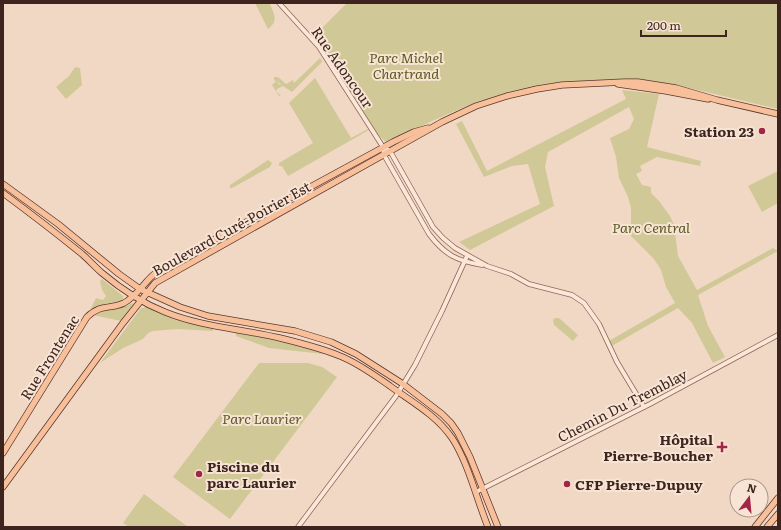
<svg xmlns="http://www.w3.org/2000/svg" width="781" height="530" font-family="Literata,serif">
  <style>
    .green { fill: #d1c897 }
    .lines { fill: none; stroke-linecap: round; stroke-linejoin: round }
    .minor-casing { stroke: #8e6759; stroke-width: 5.5 }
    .major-casing { stroke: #5b362d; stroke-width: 7 }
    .minor { stroke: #fbe7d8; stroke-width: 4 }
    .major { stroke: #f7c09a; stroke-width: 5.5 }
    .poi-dot { fill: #a22447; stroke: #f8e4d4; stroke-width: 1.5 }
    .labels { text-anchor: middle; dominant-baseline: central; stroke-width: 4; stroke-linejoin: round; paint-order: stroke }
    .park-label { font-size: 14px; font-style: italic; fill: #5b5a23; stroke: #f8e4d4 }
    .street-label { font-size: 14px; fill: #3d241e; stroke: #f8e4d4 }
    .poi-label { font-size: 14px; font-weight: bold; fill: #3d241e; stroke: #f8e4d4; text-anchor: end }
  </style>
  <rect width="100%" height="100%" fill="#f1d8c4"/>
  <g class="green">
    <path d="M255,3L270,4C274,14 279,21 268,29Z"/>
    <polygon points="347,3 778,3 778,109 672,84 645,80 613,79 545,84 476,102 432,121 387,143 375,132 322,46 314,36"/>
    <polygon points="320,58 322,61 323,61 292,92 283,86 277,89 276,91 279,94 281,95 279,96 272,85 276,81 280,85 281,84 274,80 274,77 278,77 286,84 293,80 294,83"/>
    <polygon points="75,67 80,68 82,85 66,99 56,87 69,76"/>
    <polygon points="315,78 351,138 368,129 369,130 288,176 282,166 279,166 279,163 313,143 289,103"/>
    <polygon points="622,90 659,94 647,147 701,161 700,166 657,157 640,166 642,171 636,174 642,185 651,187 651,193 659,201 670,216 674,225 678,256 697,290 773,248 778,251 698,295 708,326 725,357 713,363 692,323 678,308 610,347 607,342 675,303 666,287 661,270 654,259 631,236 631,208 628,197 619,178 616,157 610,138 629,129 634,119 629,107 548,152 545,167 554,206 470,250 459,242 540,204 528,164 512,166 484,177 456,124 462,121 487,171 626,99"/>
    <polygon points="268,160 272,163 270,167 232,188 230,188 230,185"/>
    <polygon points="778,171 778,203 762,212 748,186"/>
    <polygon points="102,279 123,296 123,298 121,301 104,304 90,310 96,298 103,300 106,296 102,290 100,281"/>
    <path d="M132,303L134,304L121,321L93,315C108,307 119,311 132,303Z"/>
    <path d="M146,306C171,317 187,323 213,328V331L178,329L153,331L148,333L143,339L123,348L100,363L141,308H144Z"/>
    <polygon points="555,318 559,318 578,335 573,341 554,325 553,320"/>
    <polygon points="236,333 274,339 324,351 323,354 269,348 236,336"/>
    <polygon points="259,363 308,363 322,367 337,377 230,519 173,477"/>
    <polygon points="144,494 188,527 129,527 123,523"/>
  </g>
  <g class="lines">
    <g class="minor-casing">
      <g id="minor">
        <polyline points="279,3 319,47 383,147 390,151 433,227 443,238 455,248 487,266 511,274 529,284 572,295 584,303 599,324 617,362 644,407"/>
        <path d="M383,147L384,155L429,234C445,255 457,261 482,265"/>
        <polyline points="476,492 650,404 778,335"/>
        <polyline points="298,527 396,396 415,365 442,311 467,256"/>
      </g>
    </g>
    <g class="major-casing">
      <g id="major">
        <polyline points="618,84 666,91 708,99"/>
        <polyline points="3,184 58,224 119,274 140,289 180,307 208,316 295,331 331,342 356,354 403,384 442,414 451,423 458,433 470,457 498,527"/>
        <path d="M3,193C30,213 56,233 82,254C89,260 95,267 102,273C121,289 142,303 165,312C202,327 242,329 280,338C300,343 321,348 340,356C358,363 374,375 390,386C412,402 436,415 452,438C468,462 477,500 488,527"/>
        <path d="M3,453L87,317C102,303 109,310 124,303C135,297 142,286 151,277C156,272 163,268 169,264L393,142L414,132L428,128"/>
        <polyline points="3,487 123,323 155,283 442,122 476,106 507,96 537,89 562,85 624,82 638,82 676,88 717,100 778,114"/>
        <polyline points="755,527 778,498"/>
        <polyline points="767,527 778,514"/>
      </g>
    </g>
    <use href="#minor" class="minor"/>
    <use href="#major" class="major"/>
  </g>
  <g class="poi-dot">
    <circle cx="762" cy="131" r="4"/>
    <path d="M720 441h4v4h4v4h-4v4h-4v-4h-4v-4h4z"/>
    <circle cx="199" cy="474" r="4"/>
    <circle cx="567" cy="484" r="4"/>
  </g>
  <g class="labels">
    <g class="park-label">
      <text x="406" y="57">Parc Michel<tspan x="406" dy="16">Chartrand</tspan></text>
      <text x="651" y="227">Parc Central</text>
      <text x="262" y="418">Parc Laurier</text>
    </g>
    <g class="street-label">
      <text transform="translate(343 67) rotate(55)">Rue Adoncour</text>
      <text transform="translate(231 228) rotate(-29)">Boulevard Curé-Poirier Est</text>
      <text transform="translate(49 357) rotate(-58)">Rue Frontenac</text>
      <text transform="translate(622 405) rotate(-27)">Chemin Du Tremblay</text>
    </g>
    <g class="poi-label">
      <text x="754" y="131">Station 23</text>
      <text x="713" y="439">Hôpital<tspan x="713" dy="16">Pierre-Boucher</tspan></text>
      <text x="207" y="466" text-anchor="start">Piscine du<tspan x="207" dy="16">parc Laurier</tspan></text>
      <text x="575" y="484" text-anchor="start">CFP Pierre-Dupuy</text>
    </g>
  </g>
  <rect width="781" height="530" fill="none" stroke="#3d241e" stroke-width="8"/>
  <g transform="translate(749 498) rotate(16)"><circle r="19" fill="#f8e4d4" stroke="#ad978b"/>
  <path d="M0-3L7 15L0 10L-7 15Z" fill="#a22447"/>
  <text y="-6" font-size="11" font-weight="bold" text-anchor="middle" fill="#3d241e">N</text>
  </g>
  <path d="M641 30v6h85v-6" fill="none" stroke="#3d241e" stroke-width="2"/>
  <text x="647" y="30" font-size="12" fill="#3d241e" stroke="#f8e4d4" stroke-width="3" paint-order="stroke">200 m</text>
</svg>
